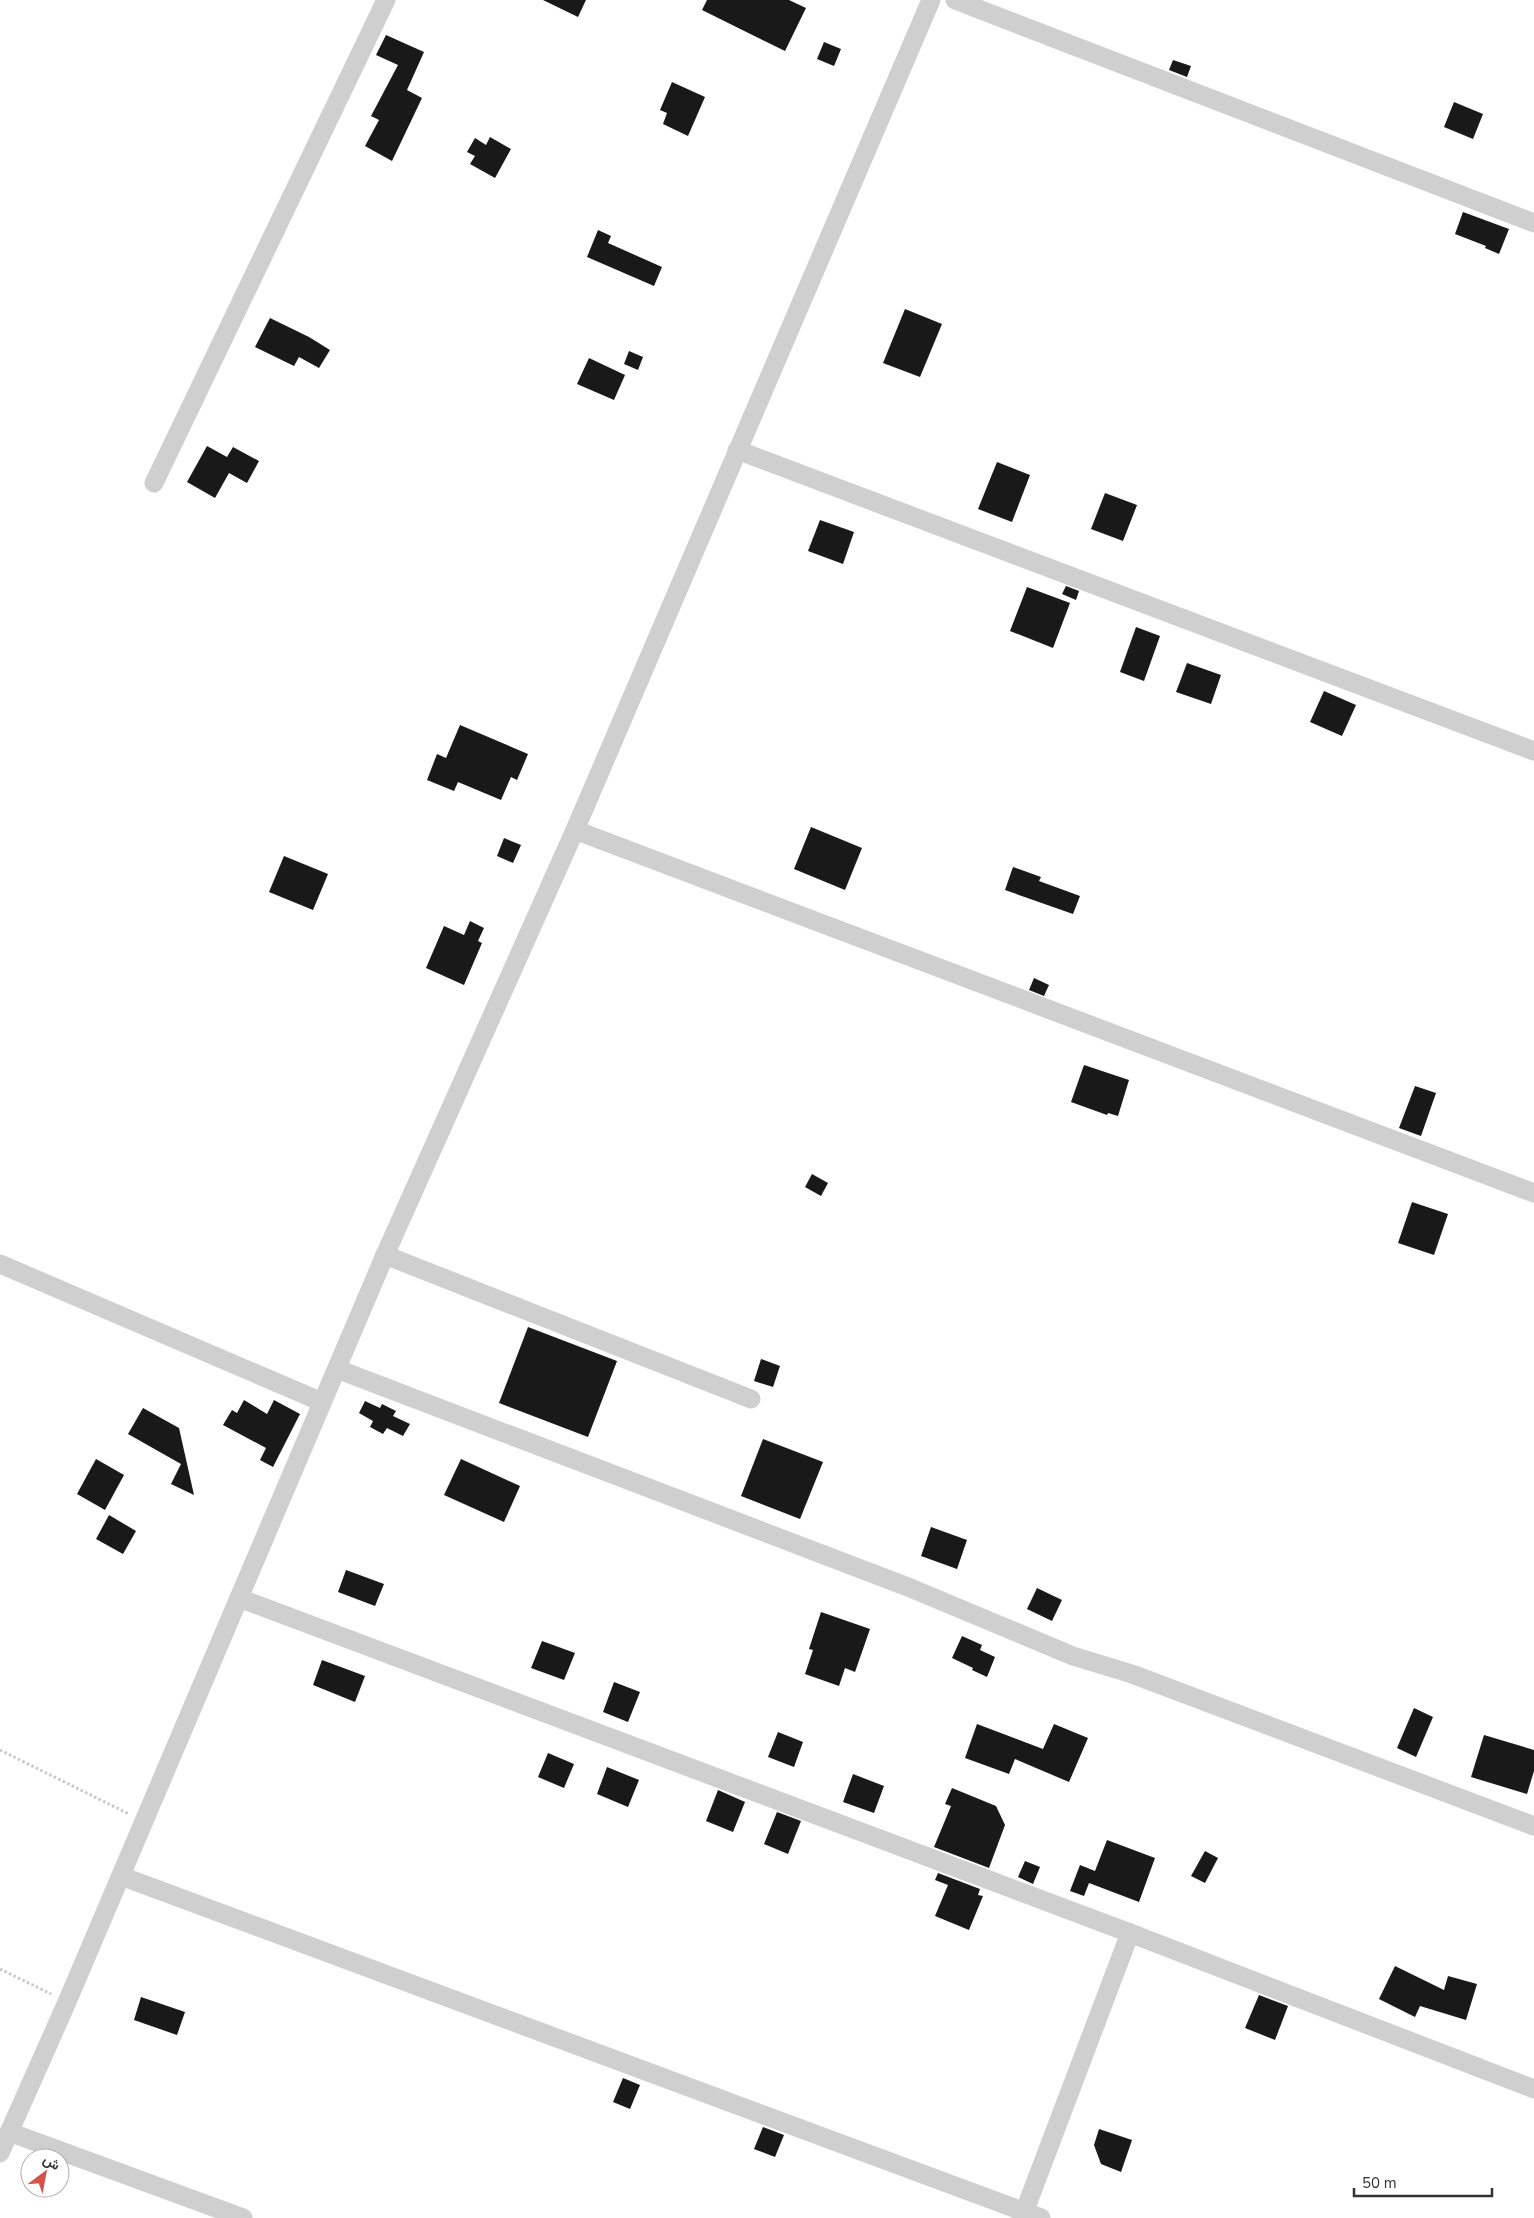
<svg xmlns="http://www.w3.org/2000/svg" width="1534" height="2218" font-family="'Nunito Sans',Vazirmatn,sans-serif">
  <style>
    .building { fill: #191919 }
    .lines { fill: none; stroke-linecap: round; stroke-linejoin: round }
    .path { stroke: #c9c9c9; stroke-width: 3; stroke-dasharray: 2.5 2.5; stroke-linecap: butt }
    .minor { stroke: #cfcfcf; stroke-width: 19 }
  </style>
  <rect width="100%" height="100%" fill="#fff"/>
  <g class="building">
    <polygon points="543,0 586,0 578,17"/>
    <polygon points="707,0 789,0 806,8 785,51 702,10"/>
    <polygon points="386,35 424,52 407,90 422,98 392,161 365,146 379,120 371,116 398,65 376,55"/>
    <polygon points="824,42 841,49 834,66 817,59"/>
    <polygon points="1173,60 1191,66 1187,77 1169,70"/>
    <polygon points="672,82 705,97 688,136 663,124 667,113 660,110"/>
    <polygon points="1454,102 1483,114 1473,139 1444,127"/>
    <polygon points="490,137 511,149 495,178 470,164 475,156 467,152 475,138 486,145"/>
    <polygon points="1463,212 1509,229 1499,254 1485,248 1486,246 1455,234"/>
    <polygon points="598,230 611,236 608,243 662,267 654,286 587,257"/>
    <polygon points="905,309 942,324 920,377 883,363"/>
    <polygon points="270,318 309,337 330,350 319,368 299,357 294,366 255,347"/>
    <polygon points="629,351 643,357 638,370 624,364"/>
    <polygon points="589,358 625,375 614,400 577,384"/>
    <polygon points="207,446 227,457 233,447 259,461 247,483 229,473 215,498 187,482"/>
    <polygon points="997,462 1030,475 1012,522 978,509"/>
    <polygon points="1105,493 1137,505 1123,541 1091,529"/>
    <polygon points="820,520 854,532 843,564 808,551"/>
    <polygon points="1066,586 1079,591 1076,600 1062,594"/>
    <polygon points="1027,587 1070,603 1053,648 1010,631"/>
    <polygon points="1136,627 1160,636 1144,681 1120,672"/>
    <polygon points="1187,663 1221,675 1211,704 1176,692"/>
    <polygon points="1324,691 1356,705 1342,736 1310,722"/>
    <polygon points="460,725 528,754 517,780 511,777 501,800 458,782 454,791 427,780 437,754 446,758"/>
    <polygon points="811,827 862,848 845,890 794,869"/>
    <polygon points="504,838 521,845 513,863 497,856"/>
    <polygon points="284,856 328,874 313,910 269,892"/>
    <polygon points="1013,867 1041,877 1039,881 1080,896 1073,914 1005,890"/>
    <polygon points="470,921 484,928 478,941 482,943 464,985 426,968 444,926 464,935"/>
    <polygon points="1034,978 1049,985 1044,996 1029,990"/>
    <polygon points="1084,1065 1129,1080 1118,1116 1108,1113 1107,1115 1071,1102"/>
    <polygon points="1415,1086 1436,1093 1421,1136 1399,1128"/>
    <polygon points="812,1174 828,1183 821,1196 805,1187"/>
    <polygon points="1412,1202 1448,1214 1434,1255 1398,1243"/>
    <polygon points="528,1327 617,1361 588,1437 499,1403"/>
    <polygon points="761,1359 780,1366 773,1387 754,1381"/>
    <polygon points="244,1400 267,1414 274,1400 300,1414 273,1467 260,1460 266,1448 223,1425 232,1410 237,1413"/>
    <polygon points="365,1401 380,1408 382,1404 396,1411 393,1416 410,1424 403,1436 387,1428 383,1434 370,1427 373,1421 359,1413"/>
    <polygon points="143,1408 179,1428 194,1495 171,1484 181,1464 128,1434"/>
    <polygon points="763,1439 823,1462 800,1519 741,1496"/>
    <polygon points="96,1459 124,1475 105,1510 77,1494"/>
    <polygon points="461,1459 520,1486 504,1522 444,1495"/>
    <polygon points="109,1515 136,1531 123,1554 96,1539"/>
    <polygon points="931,1527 967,1540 957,1569 921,1556"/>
    <polygon points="346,1570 384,1584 375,1606 338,1592"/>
    <polygon points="1037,1588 1062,1600 1052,1621 1027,1609"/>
    <polygon points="821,1612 870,1629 855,1672 845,1668 839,1686 805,1674 813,1650 809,1649"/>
    <polygon points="962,1636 982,1645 980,1650 995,1657 987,1677 972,1670 973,1668 952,1658"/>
    <polygon points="542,1641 575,1653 564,1680 531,1668"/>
    <polygon points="322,1660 365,1676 355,1702 313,1685"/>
    <polygon points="614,1682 640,1692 628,1722 603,1712"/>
    <polygon points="1414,1708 1433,1717 1416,1757 1397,1748"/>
    <polygon points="977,1724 1043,1749 1054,1724 1088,1738 1069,1782 1015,1759 1009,1774 965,1758"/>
    <polygon points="778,1732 803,1742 794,1767 768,1757"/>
    <polygon points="1484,1735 1534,1750 1534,1771 1527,1794 1471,1777"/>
    <polygon points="548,1753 574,1764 564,1788 538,1777"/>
    <polygon points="607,1767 639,1780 628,1807 597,1794"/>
    <polygon points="853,1774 884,1786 874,1813 843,1802"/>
    <polygon points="952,1788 996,1806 1005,1825 989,1868 934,1847 951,1806 945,1804"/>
    <polygon points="718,1790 745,1802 733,1832 706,1821"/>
    <polygon points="777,1812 801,1821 788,1854 764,1844"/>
    <polygon points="1107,1840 1155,1858 1139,1902 1089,1883 1084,1896 1070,1891 1080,1865 1095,1871"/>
    <polygon points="1205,1851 1218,1858 1205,1883 1191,1876"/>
    <polygon points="1025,1861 1040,1867 1033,1884 1018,1877"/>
    <polygon points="938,1873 980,1889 978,1895 983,1896 969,1930 935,1916 948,1885 935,1880"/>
    <polygon points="1395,1966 1444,1990 1448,1976 1477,1984 1466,2020 1420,2006 1415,2017 1379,1999"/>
    <polygon points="1259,1995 1288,2006 1275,2040 1245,2028"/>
    <polygon points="141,1997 185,2012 177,2035 134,2020"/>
    <polygon points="623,2078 640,2085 630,2109 613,2102"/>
    <polygon points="763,2127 784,2135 775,2157 754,2149"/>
    <polygon points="1099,2129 1132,2140 1121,2172 1101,2164 1094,2145"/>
  </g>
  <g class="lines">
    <g class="path">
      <polyline points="0,1750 129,1814"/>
      <polyline points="0,1969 51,1994"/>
    </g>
    <g class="minor">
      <polyline points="955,0 1534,223"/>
      <polyline points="737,450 1534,751"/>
      <polyline points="154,483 386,0"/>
      <polyline points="575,830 1534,1193"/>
      <polyline points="385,1255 751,1399"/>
      <polyline points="0,1264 322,1402"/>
      <polyline points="337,1369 908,1587 1073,1656 1132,1674 1534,1826"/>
      <polyline points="239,1598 1130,1933 1534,2089"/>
      <polyline points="121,1876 1041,2218"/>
      <polyline points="9,2132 243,2218"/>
      <polyline points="0,2153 67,2002 385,1255 575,830 931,0"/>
      <polyline points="1022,2218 1130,1933"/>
    </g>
  </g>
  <g transform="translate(45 2173) rotate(32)"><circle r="24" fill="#ffffff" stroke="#adadad"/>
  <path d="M0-4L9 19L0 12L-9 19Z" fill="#d45249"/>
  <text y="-8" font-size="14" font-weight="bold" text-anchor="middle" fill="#323232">ش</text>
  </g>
  <path d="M1354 2188v8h138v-8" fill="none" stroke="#323232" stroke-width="2.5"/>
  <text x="1362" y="2188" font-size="15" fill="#323232" stroke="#ffffff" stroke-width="4" paint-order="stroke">50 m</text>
</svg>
